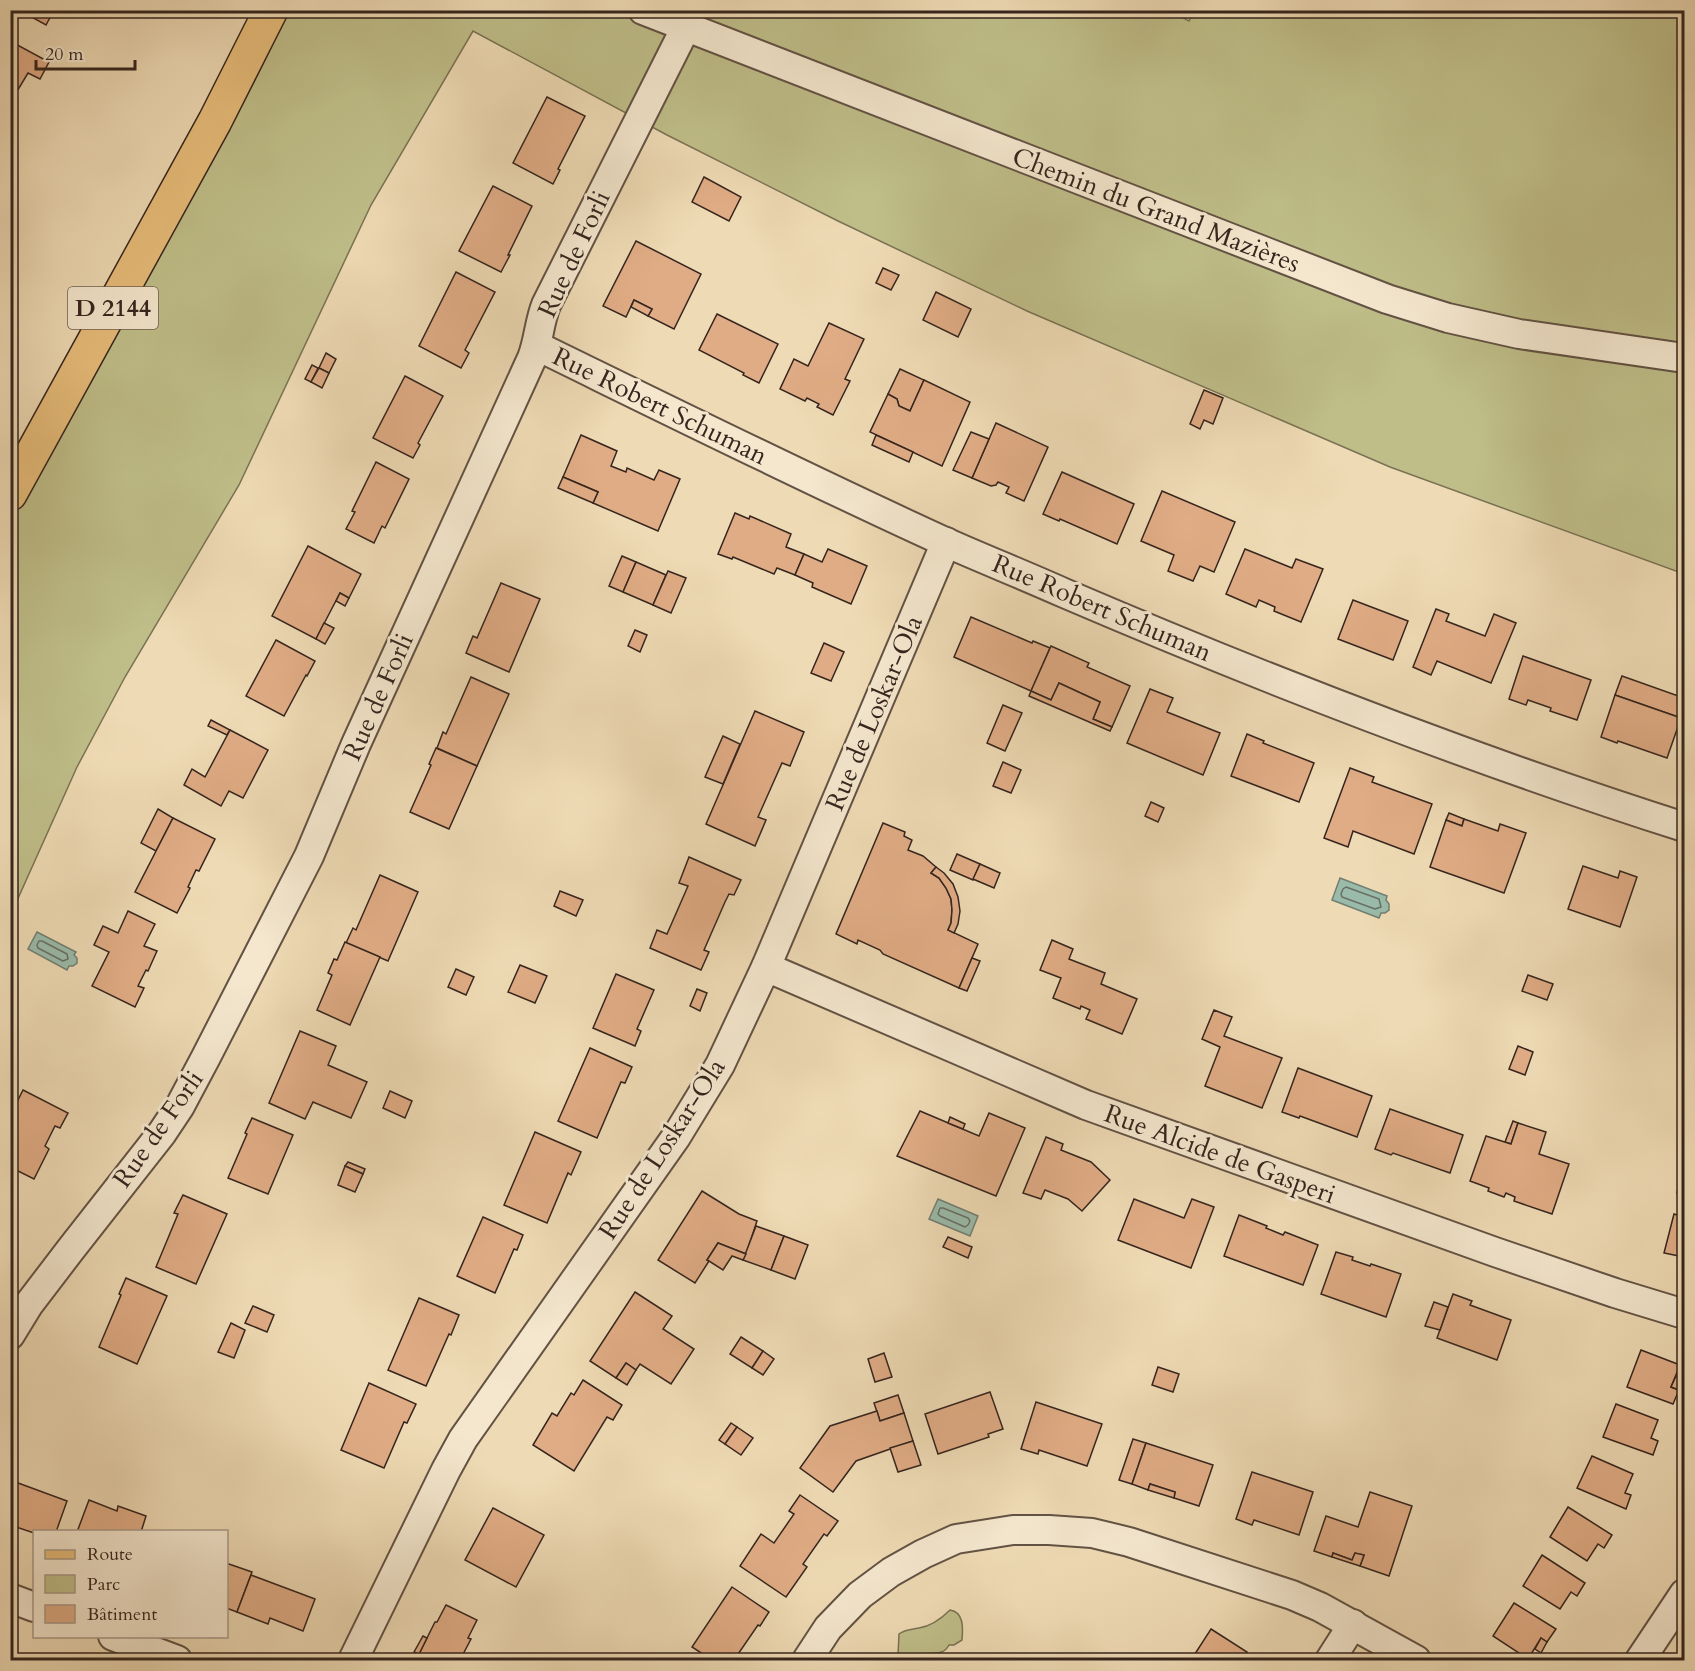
<svg xmlns="http://www.w3.org/2000/svg" width="1695" height="1671" font-family="Cardo,serif">
  <style>
    .green { fill: #bfbe89; stroke: #7a7254; stroke-width: 1.5 }
    .water { fill: #9abbaa; stroke: #727f72; stroke-width: 1.5 }
    .lines { fill: none; stroke-linecap: round; stroke-linejoin: round }
    .shore { stroke: #687064; stroke-width: 1.5 }
    .building { fill: #e0ac85; stroke: #35251e; stroke-width: 1.5 }
    .street-casing { stroke: #635244; stroke-width: 32 }
    .primary-casing { stroke: #35251e; stroke-width: 36 }
    .street { stroke: #f4e7ce; stroke-width: 28 }
    .primary { stroke: #e7bd7a; stroke-width: 33 }
    .labels { text-anchor: middle; dominant-baseline: central; stroke-width: 6; stroke-linejoin: round; paint-order: stroke }
    .shield { fill: #f4e7ce; stroke: #6e5f53; stroke-width: 1.5 }
    .shield-label { font-size: 24px; font-weight: bold; fill: #35251e }
    .street-label { font-size: 26px; fill: #35251e; stroke: #f4e7ce }
  </style>
  <rect width="100%" height="100%" fill="#eedab4"/>
  <filter id="stains"><feTurbulence type="fractalNoise" baseFrequency=".00333" numOctaves="4"/><feColorMatrix values="0 0 0 0 .2 0 0 0 0 .09 0 0 0 0 .02 0 0 0 .5 -.17"/></filter>
  <radialGradient id="worn" r=".72"><stop offset=".6" stop-color="#630" stop-opacity="0"/><stop offset="1" stop-color="#630" stop-opacity=".3"/></radialGradient>
  <g class="green">
    <polygon points="1168,10 1189,21 1195,10 1684,11 1684,574 1390,467 1027,311 838,221 667,135 473,31 371,205 239,485 125,677 77,767 11,914 11,494 286,11"/>
    <path d="M950,1610C964,1612 963,1628 962,1640L954,1645H949C943,1656 934,1652 923,1654L918,1660H901L898,1656L899,1634C906,1629 910,1630 919,1628C932,1626 941,1619 950,1610Z"/>
  </g>
  <g class="water">
    <polygon points="1340,878 1387,896 1386,900 1389,904 1389,910 1385,913 1381,913 1379,918 1332,900"/>
    <polygon points="37,932 76,952 74,955 77,958 77,963 73,966 69,966 67,970 28,949"/>
    <polygon points="938,1199 978,1216 970,1236 929,1219"/>
  </g>
  <g class="lines">
    <g class="shore">
      <polygon points="1346,887 1379,899 1381,907 1375,909 1342,897 1341,894 1343,889"/>
      <polygon points="39,941 42,941 67,954 68,959 63,961 38,948 37,945"/>
      <polygon points="940,1208 943,1208 968,1218 970,1221 968,1225 965,1227 940,1216 938,1214"/>
    </g>
  </g>
  <g class="building">
    <polygon points="19,10 54,10 46,25"/>
    <polygon points="10,41 49,62 40,79 28,73 10,103"/>
    <polygon points="547,97 585,116 558,169 560,170 553,184 513,163"/>
    <polygon points="704,177 741,197 729,221 692,202"/>
    <polygon points="493,186 532,206 508,255 510,255 501,272 459,251"/>
    <polygon points="636,241 701,274 674,329 648,316 652,309 634,300 626,317 603,306"/>
    <polygon points="883,268 899,275 891,290 876,283"/>
    <polygon points="456,272 495,292 465,350 469,353 461,368 419,346"/>
    <polygon points="936,292 971,309 958,337 923,320"/>
    <polygon points="634,300 652,309 648,316 631,307"/>
    <polygon points="717,314 778,344 759,383 743,375 744,373 699,350"/>
    <polygon points="829,323 864,339 845,379 850,381 833,415 817,407 819,404 807,398 805,401 780,389 794,359 808,366"/>
    <polygon points="326,353 336,359 329,373 319,368"/>
    <polygon points="312,365 318,368 311,382 305,379"/>
    <polygon points="319,368 329,373 322,388 311,382"/>
    <polygon points="900,369 924,380 910,411 899,406 897,399 888,394"/>
    <polygon points="405,376 443,396 418,443 420,445 413,458 373,438"/>
    <polygon points="924,380 970,402 942,466 870,432 888,394 897,399 899,406 910,411"/>
    <polygon points="1204,390 1223,398 1213,424 1204,420 1200,429 1190,424"/>
    <polygon points="996,423 1048,447 1024,501 1006,493 1009,487 998,482 996,485 991,486 972,478"/>
    <polygon points="971,432 989,439 972,478 953,470"/>
    <polygon points="581,435 617,451 611,466 626,472 627,468 654,480 659,470 680,479 658,531 593,503 598,492 563,477"/>
    <polygon points="876,435 913,452 909,462 872,445"/>
    <polygon points="376,462 409,479 385,528 382,526 374,543 346,529 355,512 352,511"/>
    <polygon points="1062,472 1134,504 1117,544 1060,519 1059,521 1043,514"/>
    <polygon points="563,477 598,492 593,503 558,488"/>
    <polygon points="1162,491 1235,522 1214,572 1200,566 1193,581 1168,571 1174,555 1141,541"/>
    <polygon points="735,513 749,519 750,516 791,534 786,547 804,554 795,575 777,568 774,574 733,557 732,559 718,554"/>
    <polygon points="308,546 361,574 349,598 340,593 316,639 272,616"/>
    <polygon points="828,549 867,566 851,604 812,587 813,583 795,575 804,554 822,562"/>
    <polygon points="1245,549 1292,568 1296,559 1323,569 1301,622 1274,611 1275,607 1259,600 1256,607 1226,594"/>
    <polygon points="622,556 636,562 623,592 609,586"/>
    <polygon points="636,562 666,575 653,605 623,592"/>
    <polygon points="668,571 686,578 671,613 653,605"/>
    <polygon points="501,583 540,599 509,672 466,653 473,636 477,638"/>
    <polygon points="340,593 349,598 345,606 336,601"/>
    <polygon points="1353,600 1408,621 1393,660 1338,639"/>
    <polygon points="1436,609 1449,614 1446,621 1485,636 1494,614 1516,623 1491,683 1437,661 1431,675 1413,667"/>
    <polygon points="971,617 1032,643 1033,641 1050,648 1031,691 954,657"/>
    <polygon points="324,623 334,628 325,644 316,639"/>
    <polygon points="635,630 647,635 640,652 628,646"/>
    <polygon points="276,640 315,661 307,676 306,675 284,716 246,696"/>
    <polygon points="824,643 844,652 831,681 811,673"/>
    <polygon points="1051,646 1089,663 1087,667 1130,686 1112,727 1093,719 1100,702 1059,683 1051,700 1031,691"/>
    <polygon points="1523,656 1591,680 1577,720 1550,711 1551,708 1528,700 1526,705 1509,699"/>
    <polygon points="1622,676 1684,698 1684,707 1681,718 1615,695"/>
    <polygon points="471,677 509,694 477,766 437,748 443,732 446,734"/>
    <polygon points="1059,683 1100,702 1093,719 1112,727 1110,731 1029,696 1031,691 1051,700"/>
    <polygon points="1150,689 1173,698 1167,712 1220,733 1203,775 1127,743"/>
    <polygon points="1615,695 1681,718 1667,758 1618,741 1617,743 1601,737"/>
    <polygon points="1003,705 1022,713 1005,751 987,743"/>
    <polygon points="755,711 804,732 790,766 782,763 758,817 766,820 755,846 706,824"/>
    <polygon points="211,720 230,730 227,735 208,726"/>
    <polygon points="230,730 268,750 243,798 229,791 221,806 184,785 192,769 205,777"/>
    <polygon points="1247,734 1264,741 1263,743 1314,763 1299,802 1231,776"/>
    <polygon points="723,736 740,744 723,784 705,777"/>
    <polygon points="436,748 477,766 449,829 410,812 431,765 429,764"/>
    <polygon points="1003,762 1021,770 1011,793 993,786"/>
    <polygon points="1350,768 1374,777 1372,782 1432,804 1414,854 1353,831 1348,847 1324,838"/>
    <polygon points="1151,802 1164,808 1158,822 1145,816"/>
    <polygon points="158,809 173,818 156,851 141,843"/>
    <polygon points="1449,813 1464,819 1462,826 1446,820"/>
    <polygon points="173,818 215,839 199,871 196,870 188,887 190,888 177,913 135,892"/>
    <polygon points="1464,819 1498,831 1500,824 1526,833 1504,893 1430,867 1446,820 1462,826"/>
    <polygon points="883,823 905,832 904,836 912,840 908,850 923,856 936,867 931,873 939,878 946,888 951,899 952,910 951,923 948,930 978,944 959,988 883,954 880,950 858,940 857,944 836,934"/>
    <polygon points="957,854 980,864 973,880 950,870"/>
    <polygon points="689,857 741,880 734,895 729,894 725,902 704,950 709,952 701,970 650,948 657,930 667,934 688,886 679,883"/>
    <polygon points="980,864 1000,873 994,888 973,879"/>
    <polygon points="1583,866 1618,878 1620,871 1637,877 1620,927 1568,909"/>
    <polygon points="936,867 944,873 953,884 958,897 960,911 958,924 954,933 948,930 951,923 952,910 951,899 946,888 939,878 931,873"/>
    <polygon points="380,875 418,892 388,961 346,943 353,928 356,930"/>
    <polygon points="560,891 583,900 576,916 554,906"/>
    <polygon points="128,911 155,924 144,946 157,951 148,971 146,970 138,986 144,988 135,1007 92,986 109,952 94,945 103,926 118,933"/>
    <polygon points="1052,940 1073,949 1069,959 1105,973 1101,984 1137,999 1122,1034 1086,1019 1090,1010 1081,1006 1080,1009 1053,998 1061,978 1040,970"/>
    <polygon points="345,942 380,957 350,1025 317,1010 332,975 328,973 334,959 337,960"/>
    <polygon points="972,958 980,961 967,991 959,988"/>
    <polygon points="520,965 547,976 535,1003 508,992"/>
    <polygon points="456,969 474,977 466,995 448,987"/>
    <polygon points="616,974 654,990 637,1029 641,1031 635,1046 593,1028"/>
    <polygon points="1528,975 1553,984 1547,1000 1522,991"/>
    <polygon points="697,989 707,993 700,1011 690,1006"/>
    <polygon points="1214,1010 1232,1017 1224,1036 1282,1058 1262,1108 1205,1086 1220,1047 1202,1039"/>
    <polygon points="300,1031 336,1046 328,1065 367,1082 351,1118 313,1102 305,1119 269,1103"/>
    <polygon points="1518,1046 1533,1052 1525,1075 1509,1069"/>
    <polygon points="590,1048 632,1067 625,1083 621,1082 597,1138 558,1121"/>
    <polygon points="1298,1068 1372,1096 1357,1137 1300,1116 1299,1118 1282,1112"/>
    <polygon points="23,1090 68,1113 60,1128 55,1126 45,1146 49,1149 34,1179 10,1167 10,1116"/>
    <polygon points="390,1091 412,1101 405,1118 383,1108"/>
    <polygon points="1390,1109 1463,1135 1450,1173 1393,1153 1391,1155 1375,1149"/>
    <polygon points="920,1111 979,1136 989,1113 1025,1128 996,1196 897,1156"/>
    <polygon points="950,1117 965,1124 963,1129 948,1123"/>
    <polygon points="252,1118 293,1135 268,1194 228,1178 247,1134 245,1133"/>
    <polygon points="1513,1121 1518,1123 1511,1144 1505,1142"/>
    <polygon points="1518,1123 1546,1132 1539,1154 1569,1164 1552,1214 1514,1201 1515,1197 1506,1193 1504,1197 1488,1191 1489,1188 1470,1181 1486,1136 1511,1144"/>
    <polygon points="535,1132 581,1152 571,1175 568,1173 547,1223 504,1205"/>
    <polygon points="1046,1137 1063,1144 1061,1150 1091,1162 1110,1180 1082,1211 1068,1199 1045,1190 1041,1199 1023,1193"/>
    <polygon points="1684,1161 1684,1195 1677,1193"/>
    <polygon points="348,1162 365,1169 363,1174 345,1166"/>
    <polygon points="345,1166 363,1174 355,1192 338,1185"/>
    <polygon points="702,1191 739,1214 757,1221 746,1254 718,1243 707,1260 709,1261 695,1283 658,1260"/>
    <polygon points="183,1195 227,1214 196,1284 156,1267 178,1214 174,1213"/>
    <polygon points="1134,1199 1184,1218 1192,1199 1214,1207 1191,1268 1118,1240"/>
    <polygon points="1674,1214 1684,1217 1684,1257 1664,1253"/>
    <polygon points="1239,1215 1267,1226 1266,1228 1283,1235 1285,1232 1318,1245 1303,1285 1224,1256"/>
    <polygon points="483,1217 523,1235 517,1250 514,1249 495,1293 457,1276"/>
    <polygon points="756,1226 784,1236 771,1270 743,1260"/>
    <polygon points="784,1236 808,1245 795,1279 771,1270"/>
    <polygon points="948,1237 972,1247 968,1258 943,1247"/>
    <polygon points="718,1243 746,1254 743,1260 732,1256 723,1270 709,1261 707,1260"/>
    <polygon points="1336,1252 1353,1257 1352,1260 1370,1266 1371,1264 1401,1274 1386,1317 1321,1294"/>
    <polygon points="126,1278 167,1296 137,1364 99,1347 121,1295 119,1294"/>
    <polygon points="635,1292 672,1316 663,1329 694,1349 671,1384 640,1364 636,1370 626,1363 616,1378 590,1361"/>
    <polygon points="1453,1294 1472,1301 1470,1305 1511,1320 1497,1360 1437,1338"/>
    <polygon points="419,1298 459,1315 451,1335 449,1334 426,1386 388,1370"/>
    <polygon points="1434,1302 1448,1307 1440,1330 1425,1326"/>
    <polygon points="253,1306 274,1315 267,1332 245,1323"/>
    <polygon points="231,1323 245,1330 234,1358 218,1352"/>
    <polygon points="741,1337 763,1351 752,1368 730,1354"/>
    <polygon points="1641,1350 1680,1365 1671,1387 1679,1390 1673,1404 1627,1387"/>
    <polygon points="763,1351 774,1359 763,1375 752,1368"/>
    <polygon points="884,1353 892,1377 875,1382 868,1359"/>
    <polygon points="626,1363 636,1370 627,1385 616,1378"/>
    <polygon points="1158,1367 1179,1374 1173,1392 1152,1385"/>
    <polygon points="1676,1376 1683,1378 1679,1390 1671,1387"/>
    <polygon points="583,1380 622,1405 613,1420 607,1417 574,1471 533,1445 552,1413 557,1416 571,1393 574,1395"/>
    <polygon points="369,1383 416,1404 407,1423 404,1422 384,1468 341,1450"/>
    <polygon points="990,1392 1003,1429 988,1434 989,1437 938,1454 925,1414"/>
    <polygon points="898,1395 904,1413 880,1421 874,1403"/>
    <polygon points="1036,1402 1102,1424 1087,1466 1039,1450 1038,1454 1021,1449"/>
    <polygon points="1616,1404 1658,1420 1651,1438 1658,1441 1653,1455 1603,1437"/>
    <polygon points="877,1411 880,1421 904,1413 913,1441 856,1461 833,1492 800,1468 830,1426"/>
    <polygon points="731,1423 737,1427 725,1444 719,1440"/>
    <polygon points="737,1427 753,1438 741,1455 725,1444"/>
    <polygon points="1133,1439 1146,1443 1132,1484 1119,1480"/>
    <polygon points="913,1441 921,1465 898,1472 890,1448"/>
    <polygon points="1146,1443 1213,1465 1199,1506 1174,1498 1175,1492 1150,1484 1148,1490 1132,1484"/>
    <polygon points="1592,1456 1633,1474 1625,1493 1631,1495 1626,1509 1577,1488"/>
    <polygon points="1252,1472 1313,1492 1299,1535 1254,1520 1252,1525 1236,1519"/>
    <polygon points="10,1480 67,1501 56,1532 34,1532 34,1533 10,1525"/>
    <polygon points="1150,1484 1175,1492 1174,1498 1148,1490"/>
    <polygon points="1370,1492 1412,1506 1389,1576 1360,1566 1364,1555 1355,1553 1352,1560 1333,1553 1332,1557 1314,1551 1326,1516 1358,1527"/>
    <polygon points="800,1495 838,1521 827,1536 824,1534 803,1564 807,1567 786,1597 740,1566 761,1534 774,1543 794,1514 789,1511"/>
    <polygon points="89,1500 117,1511 118,1506 146,1516 141,1532 77,1532"/>
    <polygon points="1568,1507 1612,1535 1604,1548 1598,1544 1587,1561 1550,1537"/>
    <polygon points="493,1508 544,1535 516,1587 465,1560"/>
    <polygon points="1333,1553 1352,1560 1355,1553 1364,1555 1360,1566 1332,1557"/>
    <polygon points="1542,1555 1585,1583 1577,1596 1571,1592 1560,1609 1523,1586"/>
    <polygon points="226,1563 252,1572 237,1612 226,1608"/>
    <polygon points="251,1575 315,1599 303,1631 270,1618 268,1624 237,1612"/>
    <polygon points="732,1587 769,1612 760,1626 758,1625 734,1660 712,1660 692,1647"/>
    <polygon points="1514,1603 1556,1629 1547,1642 1541,1638 1528,1659 1493,1636"/>
    <polygon points="446,1605 477,1620 468,1638 471,1639 460,1660 416,1660 435,1622 437,1622"/>
    <polygon points="1211,1629 1247,1652 1242,1660 1191,1660"/>
    <polygon points="423,1636 427,1638 419,1654 414,1652"/>
    <polygon points="1541,1638 1547,1642 1541,1653 1535,1649"/>
  </g>
  <g class="lines">
    <g class="street-casing">
      <g id="street">
        <polyline points="643,10 1387,299 1448,318 1519,334 1684,358"/>
        <path d="M537,346C672,412 807,479 943,541C983,559 1024,575 1064,593C1267,680 1474,760 1684,827"/>
        <polyline points="766,967 1086,1105 1495,1252 1615,1293 1684,1314"/>
        <path d="M10,1335L29,1304L71,1249L162,1133L180,1106L206,1057L309,856L356,744L532,358C539,340 539,323 546,305L686,27"/>
        <polyline points="10,1598 34,1607"/>
        <polyline points="113,1636 177,1660"/>
        <polyline points="353,1660 446,1470 463,1439 676,1137 720,1065 766,967 946,542"/>
        <polyline points="807,1660 828,1628 860,1595 891,1572 923,1554 956,1539 1013,1530 1049,1530 1092,1533 1129,1542 1292,1595 1320,1607 1416,1660"/>
        <polyline points="1330,1660 1353,1624"/>
        <polyline points="1640,1660 1684,1594"/>
      </g>
    </g>
    <g class="primary-casing">
      <polyline id="primary" points="10,494 215,121 271,10"/>
    </g>
    <use href="#street" class="street"/>
    <use href="#primary" class="primary"/>
  </g>
  <g class="labels">
    <rect class="shield" x="68" y="287" width="90" height="42" rx="4.5"/>
    <g class="shield-label">
      <text x="113" y="308">D 2144</text>
    </g>
    <g class="street-label">
      <text transform="translate(1156 210) rotate(21)">Chemin du Grand Mazières</text>
      <text transform="translate(574 254) rotate(-65)">Rue de Forli</text>
      <text transform="translate(660 406) rotate(26)">Rue Robert Schuman</text>
      <text transform="translate(1102 608) rotate(23)">Rue Robert Schuman</text>
      <text transform="translate(378 697) rotate(-66)">Rue de Forli</text>
      <text transform="translate(874 713) rotate(-67)">Rue de Loskar-Ola</text>
      <text transform="translate(158 1129) rotate(-55)">Rue de Forli</text>
      <text transform="translate(662 1149) rotate(-57)">Rue de Loskar-Ola</text>
      <text transform="translate(1220 1154) rotate(20)">Rue Alcide de Gasperi</text>
    </g>
  </g>
  <rect width="1695" height="1671" fill="none" stroke="#eedab4" stroke-width="36"/>
  <rect x="12" y="12" width="1671" height="1647" fill="none" stroke="#35251e" stroke-width="3"/>
  <rect x="18" y="18" width="1659" height="1635" fill="none" stroke="#35251e" stroke-width="1.5"/>
  <rect x="33" y="1530" width="195" height="108" fill="#f4e7ce" stroke="#a89988" stroke-width="1.5"/>
  <rect x="45" y="1550" width="30" height="9" fill="#e7bd7a" stroke="#a89988" stroke-width="1.5"/>
  <text x="87" y="1560" font-size="18" fill="#35251e">Route</text>
  <rect x="45" y="1575" width="30" height="18" fill="#bfbe89" stroke="#a89988" stroke-width="1.5"/>
  <text x="87" y="1590" font-size="18" fill="#35251e">Parc</text>
  <rect x="45" y="1605" width="30" height="18" fill="#e0ac85" stroke="#a89988" stroke-width="1.5"/>
  <text x="87" y="1620" font-size="18" fill="#35251e">Bâtiment</text>
  <path d="M36 60v9h99v-9" fill="none" stroke="#35251e" stroke-width="3"/>
  <text x="45" y="60" font-size="18" fill="#35251e" stroke="#f4e7ce" stroke-width="4.5" paint-order="stroke">20 m</text>
  <rect width="100%" height="100%" filter="url(#stains)"/>
  <rect width="100%" height="100%" fill="url(#worn)"/>
</svg>
